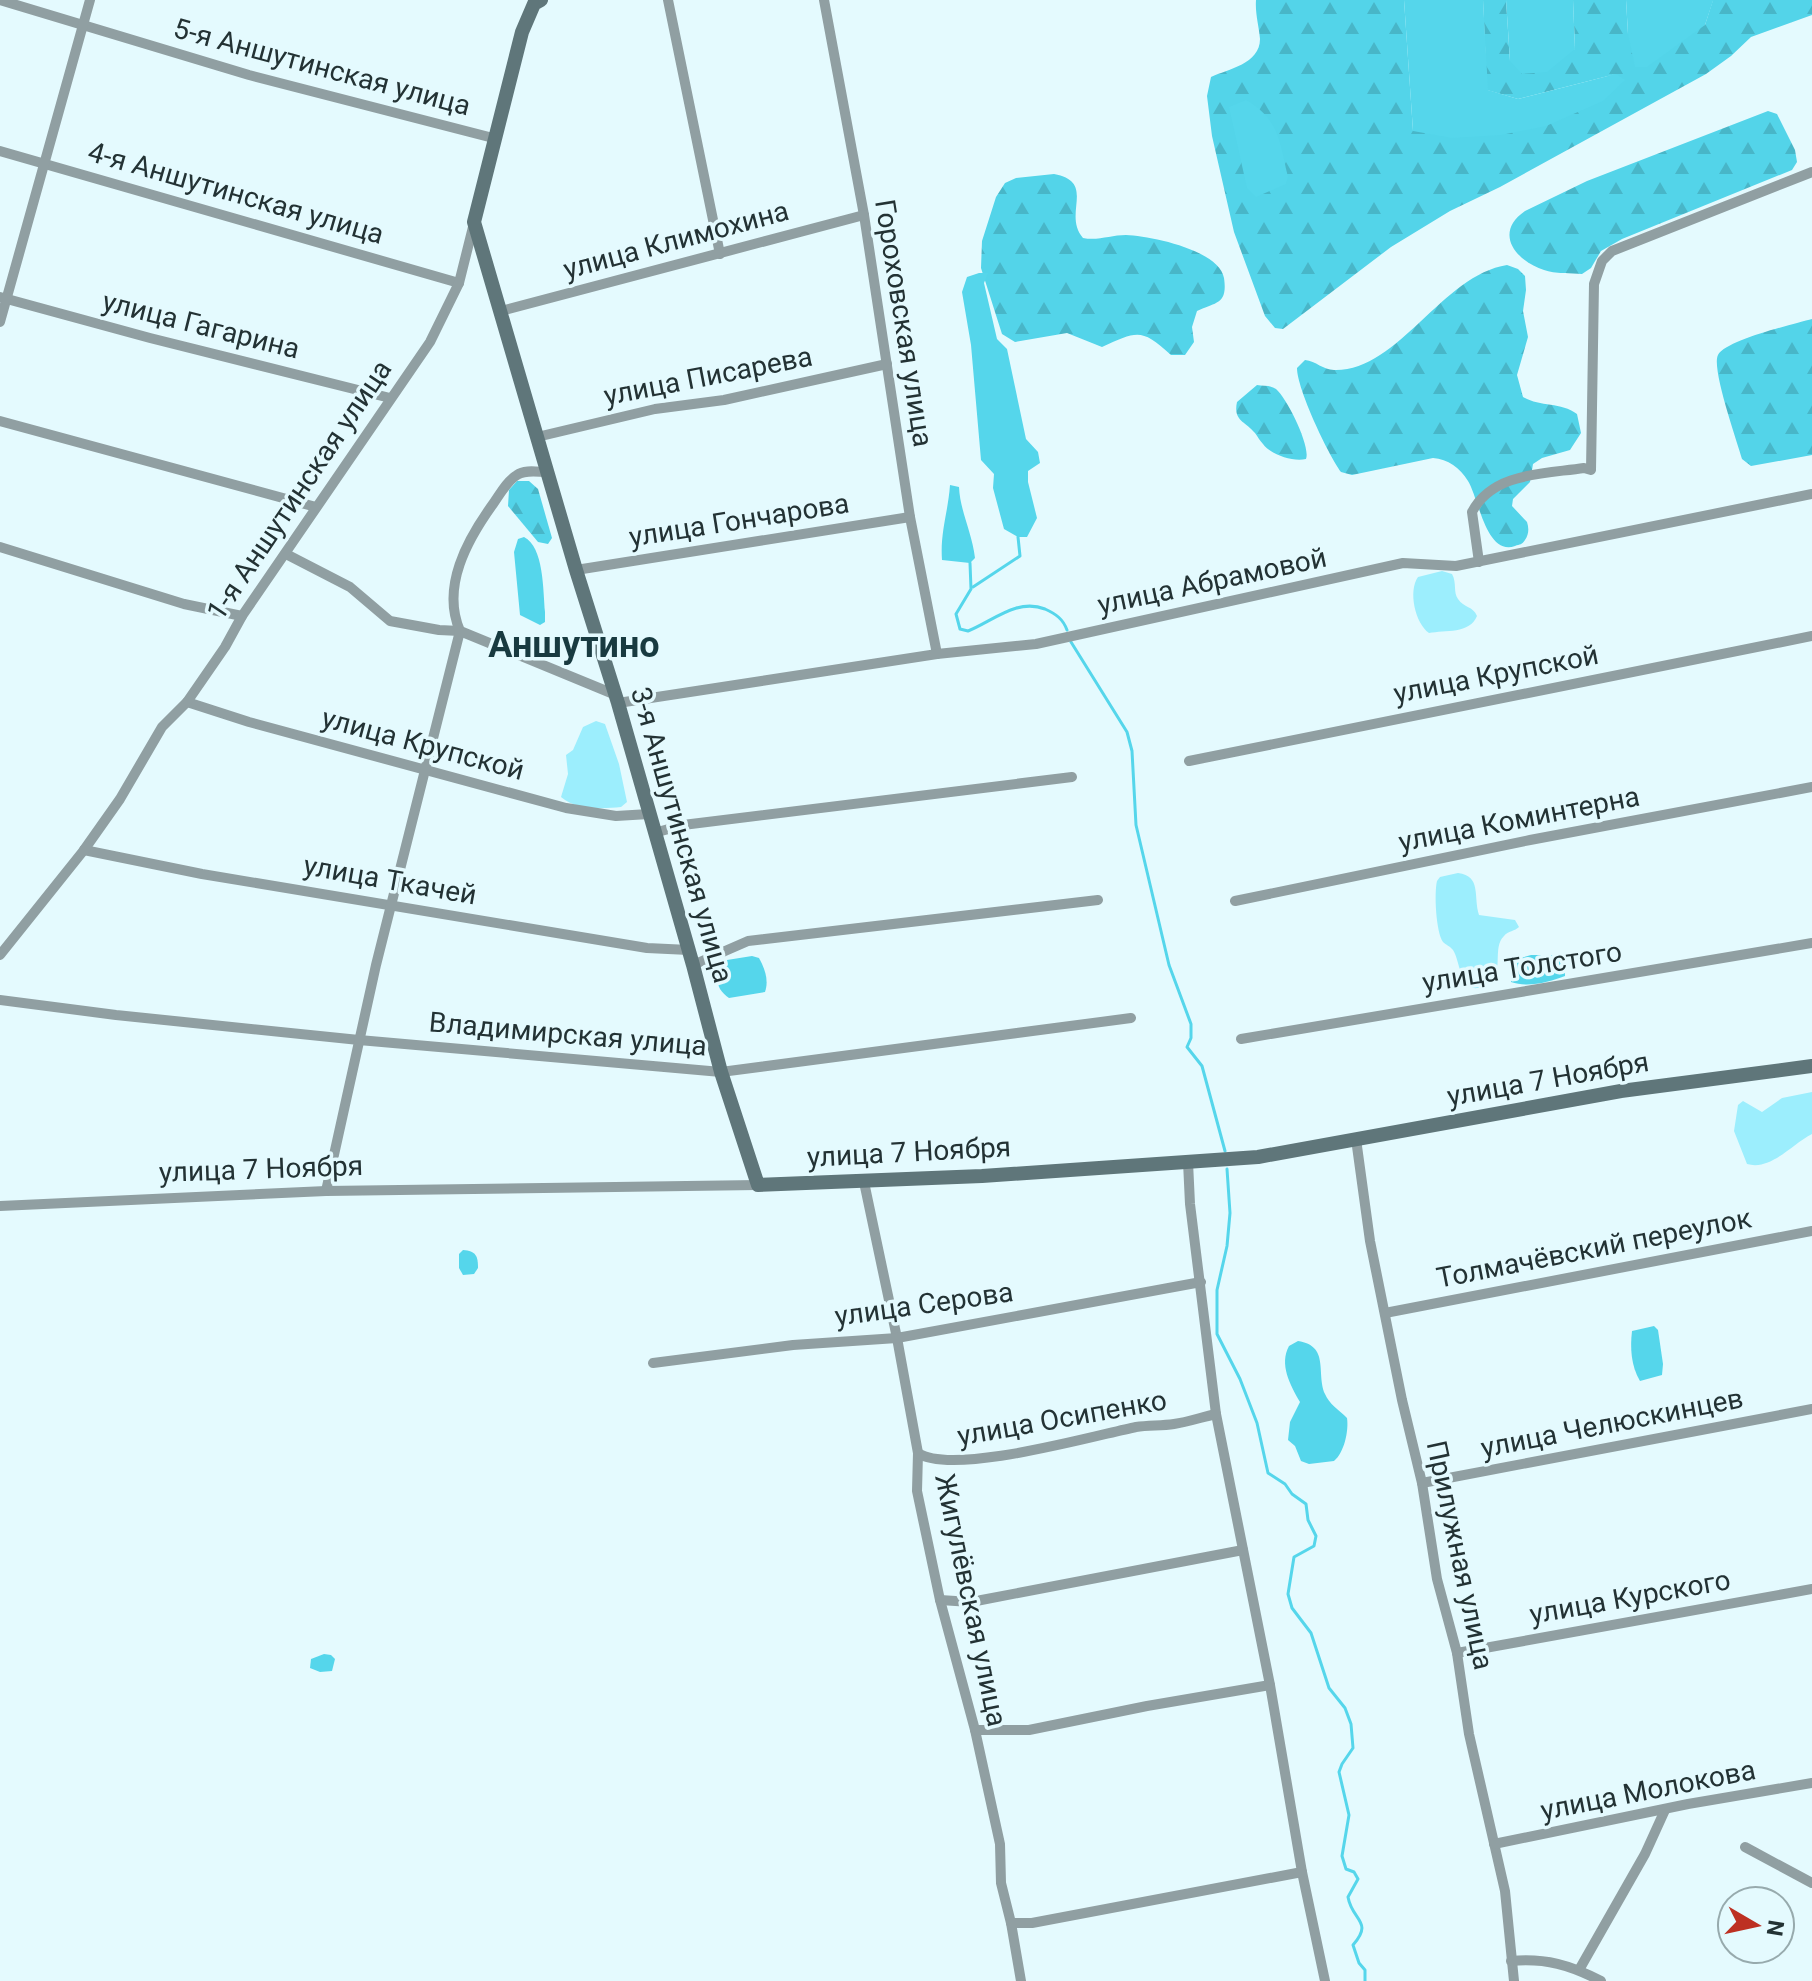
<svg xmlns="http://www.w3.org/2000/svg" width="1812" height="1981" font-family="Roboto,sans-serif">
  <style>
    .forest { fill: url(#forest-firs) }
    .garden { fill: #9ceefd }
    .water { fill: #55d6eb }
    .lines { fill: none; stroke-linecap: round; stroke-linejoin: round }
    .stream { stroke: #55d6eb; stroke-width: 3 }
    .street { stroke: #909fa2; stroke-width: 10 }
    .secondary { stroke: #5f767a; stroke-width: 14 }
    .labels { text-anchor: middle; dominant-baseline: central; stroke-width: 7; stroke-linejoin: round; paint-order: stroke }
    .street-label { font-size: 28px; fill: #233234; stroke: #e4fafe }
    .district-label { font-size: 36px; font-weight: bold; fill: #183a40; stroke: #e4fafe }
  </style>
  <defs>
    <pattern id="forest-firs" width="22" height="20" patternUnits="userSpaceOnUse" patternTransform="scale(2)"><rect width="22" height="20" fill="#53d4e9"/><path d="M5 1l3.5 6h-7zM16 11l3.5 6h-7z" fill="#48b6c8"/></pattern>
  </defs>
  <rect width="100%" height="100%" fill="#e4fafe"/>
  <g class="forest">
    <path d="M1256,0H1404L1413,131L1616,74L1518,99L1487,90L1483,0H1506L1510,61L1575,49L1573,0H1626L1628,34L1705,25L1713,0H1812V15L1751,37L1731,56L1706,74L1500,187L1450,211L1391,247L1283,329L1275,328L1265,316L1234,232L1212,136L1207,96L1211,77C1228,69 1260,64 1260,39C1259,26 1255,14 1256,0Z"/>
    <path d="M1768,111L1777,114L1795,150L1797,162L1792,170L1622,239L1601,251L1591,268L1582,274C1571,273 1555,274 1544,270C1516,261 1493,233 1525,211L1587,181Z"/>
    <path d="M1054,174C1097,182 1062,214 1083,238C1098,241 1111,235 1126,235C1151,236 1219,250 1224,278C1228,305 1215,302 1197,311L1192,327L1194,342L1185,355H1171C1141,328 1138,331 1102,347L1067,333L1015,342L1002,334L981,268L982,241L996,197L1005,183L1016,178Z"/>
    <path d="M1507,265L1518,269L1525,276L1526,290L1523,311L1528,337L1517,375L1523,397C1539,407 1561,402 1577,414L1581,433L1570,450L1542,458L1533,464L1530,482L1513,499L1512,506L1527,522C1529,528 1529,534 1525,540C1522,545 1520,544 1515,546C1486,556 1479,499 1468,481C1460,468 1448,459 1433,458L1352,475L1341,472C1328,454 1297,389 1297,368L1305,360C1316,361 1323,370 1334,370C1398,372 1442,275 1507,265Z"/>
    <path d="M1812,319V455L1751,466L1742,459C1737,441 1711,368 1718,355C1726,340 1794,324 1812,319Z"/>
    <path d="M1257,385C1263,386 1270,385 1276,389C1287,398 1311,447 1306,459C1293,462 1271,455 1263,444C1260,441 1258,437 1255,433C1245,421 1233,421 1237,402Z"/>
    <polygon points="517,481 529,481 538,489 552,538 548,544 538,542 508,506 509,490"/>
  </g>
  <g class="garden">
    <path d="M1442,571L1452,574C1457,583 1453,592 1458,599C1464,608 1473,606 1477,616C1470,634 1445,630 1429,633C1415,623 1408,591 1418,577Z"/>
    <path d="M596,721L605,724L619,764L627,802L621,807C602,809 576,810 561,797L568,774L566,755L573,750L583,727Z"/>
    <path d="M1458,873C1482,876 1473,897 1479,915L1515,920L1519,927C1515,931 1508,931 1504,936C1492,947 1504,972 1490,982C1460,1004 1461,961 1453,950C1450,946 1446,945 1443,942C1436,932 1434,893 1437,881L1440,877Z"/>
    <path d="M1812,1092V1134C1792,1144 1771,1171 1747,1164L1734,1131L1738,1105L1743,1101L1762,1112L1782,1098Z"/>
  </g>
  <g class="water">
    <polygon points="1404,0 1483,0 1488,90 1518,99 1616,74 1625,80 1603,101 1546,126 1501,135 1452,138 1413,131"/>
    <polygon points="1506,0 1573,0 1575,49 1547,72 1522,74 1510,61"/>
    <polygon points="1626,0 1713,0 1713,1 1705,25 1647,67 1635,67 1628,34"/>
    <path d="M1246,100C1280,120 1279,141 1288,177L1286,184L1256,197L1247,188L1229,107Z"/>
    <polygon points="979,273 988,273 984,283 997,339 1007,349 1026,439 1038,452 1040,463 1028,471 1028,482 1037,518 1027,537 1018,537 1004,529 993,488 994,474 981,460 971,345 962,292 967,277"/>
    <path d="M950,485L959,487C960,511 972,532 975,558L970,563L942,560C940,532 948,513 950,485Z"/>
    <path d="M524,537C544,547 543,590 545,612V622L540,625L520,615L514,552L518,539Z"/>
    <path d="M1531,955H1562L1565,960V976C1550,982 1527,988 1511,982V961Z"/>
    <path d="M752,956L759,958C765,969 769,980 765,992L729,998C717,990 714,979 721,965L727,960Z"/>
    <path d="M463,1250C476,1251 478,1256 478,1268L474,1274L463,1275L459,1268V1254Z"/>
    <path d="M1654,1326L1658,1330L1663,1364L1662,1375L1640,1381C1631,1366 1630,1348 1632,1331Z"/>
    <path d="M1298,1341C1330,1346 1316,1373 1325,1394C1329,1404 1339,1410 1347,1418C1349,1431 1344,1453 1334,1461L1309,1464L1301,1461L1295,1446L1288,1440L1290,1422L1300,1402C1290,1385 1279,1364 1289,1346Z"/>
    <polygon points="324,1654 331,1655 335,1659 332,1671 320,1672 310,1668 311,1659"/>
  </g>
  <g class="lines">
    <g class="stream">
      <path d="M970,563L971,589L956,614L960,629L968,631C993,621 1017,598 1045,609C1056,614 1063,619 1067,630"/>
      <polyline points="973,587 1020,556 1018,537"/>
      <polyline points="1071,642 1127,732 1132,751 1136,825 1169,965 1191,1024 1191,1038 1187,1047 1202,1066 1225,1151"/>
      <path d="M1227,1169L1230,1213L1227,1246L1217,1290V1334L1240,1379L1257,1423L1268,1473L1285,1484L1292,1494L1306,1504L1308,1520L1316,1536L1314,1546L1294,1557L1288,1594L1292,1608L1311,1633L1329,1688L1345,1708L1351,1724L1353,1748L1342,1764L1339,1772L1349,1815L1342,1856L1346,1869L1354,1872L1358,1879L1348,1897C1352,1921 1374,1921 1353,1945L1359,1963L1365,1970V1981"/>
    </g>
    <g class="street">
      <polyline points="0,0 249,75 493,138"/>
      <polyline points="668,0 720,254"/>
      <polyline points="824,0 864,215 910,517 937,654"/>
      <polyline points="0,151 459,283"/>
      <polyline points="0,297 150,338 390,398"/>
      <polyline points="501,311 864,215"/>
      <polyline points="0,322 90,0"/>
      <polyline points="0,421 316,507"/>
      <polyline points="537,437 655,409 724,400 887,364"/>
      <polyline points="0,547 184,604 242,616"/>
      <polyline points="286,554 350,587 390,621 439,630 460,631 616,695"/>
      <path d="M1479,562L1472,512C1493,472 1545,474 1584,468L1591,470L1594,284L1602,261L1612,251L1812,172"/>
      <polyline points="576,570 910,517"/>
      <polyline points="187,702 249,722 566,808 616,816 649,814"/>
      <polyline points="618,703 937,654 1036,644 1403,563 1456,566 1812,494"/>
      <polyline points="1189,761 1812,636"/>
      <polyline points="654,833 683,825 1072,777"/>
      <polyline points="84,850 202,874 647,948 689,950"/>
      <polyline points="1235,901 1530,840 1812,787"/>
      <polyline points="0,955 84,850 120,799 162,727 187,702 225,647 242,616 430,342 459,283 474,223"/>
      <polyline points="693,965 748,941 1098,900"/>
      <polyline points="0,1000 116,1015 359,1040 721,1072 1131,1018"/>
      <polyline points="1241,1039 1812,943"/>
      <polyline points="1356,1139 1370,1241 1402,1400 1422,1483 1437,1579 1457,1653 1469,1734 1505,1891 1514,1981"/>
      <polyline points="1188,1162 1190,1204 1216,1414 1270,1685 1302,1872 1325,1981"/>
      <polyline points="864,1182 897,1338 918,1453 917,1491 940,1600 975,1730 1000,1844 1001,1883 1011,1923 1021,1981"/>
      <path d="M326,1191L376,965L460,631C441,587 467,540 493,504C500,494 507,481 517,475C525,469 538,472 548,472"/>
      <polyline points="0,1206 326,1191 758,1185"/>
      <polyline points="1385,1313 1812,1231"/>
      <polyline points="653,1363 793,1345 897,1338 1201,1282"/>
      <path d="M918,1453C952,1476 1093,1436 1136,1427C1149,1425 1161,1426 1174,1424C1188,1422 1202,1417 1216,1414"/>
      <polyline points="1422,1483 1812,1409"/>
      <polyline points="940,1600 971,1602 1243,1550"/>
      <polyline points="1457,1653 1812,1589"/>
      <polyline points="975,1730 1029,1730 1147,1706 1270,1685"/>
      <polyline points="1494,1844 1688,1804 1812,1783"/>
      <polyline points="1745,1847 1812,1883"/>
      <polyline points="1011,1923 1032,1923 1302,1872"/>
      <path d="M1511,1961C1546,1958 1570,1965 1601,1981"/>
      <polyline points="1579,1970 1645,1854 1665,1810"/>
    </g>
    <polyline class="secondary" points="541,0 534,4 522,32 474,222 576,570 618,703 693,965 721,1072 758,1185 982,1176 1258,1157 1621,1091 1812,1066"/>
  </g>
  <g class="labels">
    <g class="street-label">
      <text transform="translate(322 67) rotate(15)">5-я Аншутинская улица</text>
      <text transform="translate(236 193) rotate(16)">4-я Аншутинская улица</text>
      <text transform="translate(676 240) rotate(-15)">улица Климохина</text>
      <text transform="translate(904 323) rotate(81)">Гороховская улица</text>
      <text transform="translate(201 325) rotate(14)">улица Гагарина</text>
      <text transform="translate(708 376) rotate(-11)">улица Писарева</text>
      <text transform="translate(299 490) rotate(-56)">1-я Аншутинская улица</text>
      <text transform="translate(739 520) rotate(-9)">улица Гончарова</text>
      <text transform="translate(1212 581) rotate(-12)">улица Абрамовой</text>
      <text transform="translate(1496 674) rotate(-11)">улица Крупской</text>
      <text transform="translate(423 744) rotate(15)">улица Крупской</text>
      <text transform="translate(1519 819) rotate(-11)">улица Коминтерна</text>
      <text transform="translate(682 835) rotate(74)">3-я Аншутинская улица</text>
      <text transform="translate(390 880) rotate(10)">улица Ткачей</text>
      <text transform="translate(1522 967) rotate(-9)">улица Толстого</text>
      <text transform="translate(568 1034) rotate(5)">Владимирская улица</text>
      <text transform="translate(1548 1079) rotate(-10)">улица 7 Ноября</text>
      <text transform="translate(909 1152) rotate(-3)">улица 7 Ноября</text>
      <text transform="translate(261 1169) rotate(-2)">улица 7 Ноября</text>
      <text transform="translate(1594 1248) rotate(-11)">Толмачёвский переулок</text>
      <text transform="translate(924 1304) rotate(-8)">улица Серова</text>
      <text transform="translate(1062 1418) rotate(-10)">улица Осипенко</text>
      <text transform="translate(1612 1423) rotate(-11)">улица Челюскинцев</text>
      <text transform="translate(1460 1555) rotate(78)">Прилужная улица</text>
      <text transform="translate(1630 1597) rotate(-10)">улица Курского</text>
      <text transform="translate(971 1600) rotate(78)">Жигулёвская улица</text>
      <text transform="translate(1648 1790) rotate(-11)">улица Молокова</text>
    </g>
    <g class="district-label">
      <text x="574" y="645">Аншутино</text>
    </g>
  </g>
  <g transform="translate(1756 1925) rotate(99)"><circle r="38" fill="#e4fafe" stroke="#97aaad" stroke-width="2"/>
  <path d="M0-6L14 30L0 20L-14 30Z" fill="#bd3022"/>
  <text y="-12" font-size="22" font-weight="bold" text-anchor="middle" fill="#233234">N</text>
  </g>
</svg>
